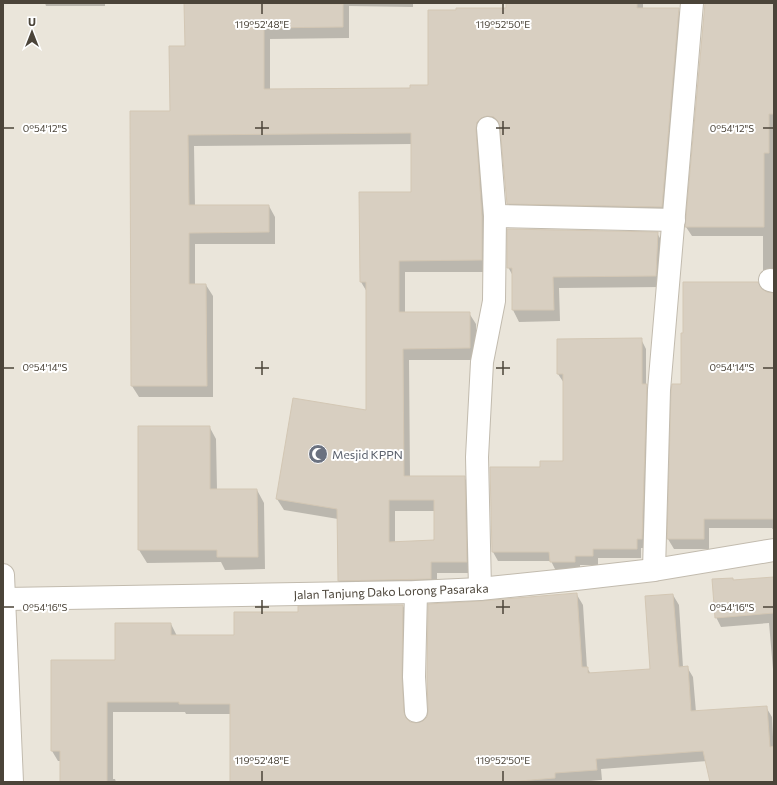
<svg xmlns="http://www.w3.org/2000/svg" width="777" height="785" font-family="Commissioner,sans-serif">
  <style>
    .residential { fill: #eae5da }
    .shadow { fill: #0003; fill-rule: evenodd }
    .building { fill: #d8cfc1; stroke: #d3c7b4; fill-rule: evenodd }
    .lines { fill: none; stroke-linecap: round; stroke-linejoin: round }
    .minor-casing { stroke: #c2bbae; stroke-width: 24 }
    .minor { stroke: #fff; stroke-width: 22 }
    .ticks { fill: none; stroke: #4b4439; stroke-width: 1.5 }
    .labels { text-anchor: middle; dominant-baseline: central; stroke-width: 4; stroke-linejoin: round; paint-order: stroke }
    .worship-label { font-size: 12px; fill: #5b616d; stroke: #fff; text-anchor: start }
    .street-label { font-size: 12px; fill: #4b4439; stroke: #fff }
    .ticks-label { font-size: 10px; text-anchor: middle; fill: #4b4439; stroke: #fff; stroke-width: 4; stroke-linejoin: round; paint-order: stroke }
  </style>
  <rect width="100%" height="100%" fill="#f6f3ec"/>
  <rect class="residential" x="3" y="3" width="771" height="779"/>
  <g class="shadow">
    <polygon points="45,3 105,3 105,6 46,6"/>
    <path d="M185,3H413V7L349,6V38L270,39V90L410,89L429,86L507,9V3H643V9H678L685,21L668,218L514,215L508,203L502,128L494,127L488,272H405V313H469L476,324V360H409L410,477H464L471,489L473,573H437V590L346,592L339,581L338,519L284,510L277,499L367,411V292L361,282L412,193V144L194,146L195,206H269L275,217V244H195V285H206L213,296V397H139L132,386L131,112H171L186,47ZM395,511H435V541L395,543Z"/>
    <polygon points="706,3 774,3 774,277 768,280 763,271 763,236 692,236 686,227"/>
    <polygon points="657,233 664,245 662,287 559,288 560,321 519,322 513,310 513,276 508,267"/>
    <polygon points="762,290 774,294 774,531 772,528 709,528 709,549 674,549 668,539 672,391 682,385"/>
    <polygon points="641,339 646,349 646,385 652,394 647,548 641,548 641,558 598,558 598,565 580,565 580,571 556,571 551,561 498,561 493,552 491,468 541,468 564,462 564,383 558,374"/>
    <polygon points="209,426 216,439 217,490 257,490 264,503 265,569 225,570 221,562 147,563 139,550 139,427"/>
    <polygon points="774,578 774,681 769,623 721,627 716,617 733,579 734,581"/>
    <polygon points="577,595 583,605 587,668 591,674 651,670 673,595 679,605 683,667 687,667 693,677 696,712 766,707 772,717 774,756 601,769 602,780 579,782 230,782 231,714 186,714 185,712 113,712 113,779 115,779 116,782 61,782 61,761 58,761 52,751 52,661 116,661 171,624 177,636 235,636 299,613 403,606 409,616 407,688 409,722 416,724 424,722"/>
  </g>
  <g class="building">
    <path d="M184,3L343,4V27L264,28V89L410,88V85H428V10H456V8H506V3H637V8H679L662,207L507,204L500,127L498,121L494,117L487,116L481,118L477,122L476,129L482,216V260L399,261V312H470V348L403,349L404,476H465L467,562H431V579L338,581L337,509L276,499L293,398L366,410V282H360L359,192H411V133L188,135L189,205H269V232L189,233V284H206L207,386H131L130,111H170L169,46H185ZM389,500H434V540L389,542Z"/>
    <polygon points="705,3 774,3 774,114 769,114 769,153 764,153 764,227 685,227"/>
    <polygon points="507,229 658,232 656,276 553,277 554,310 512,310 512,268 507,268"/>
    <polygon points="683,282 758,282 762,289 767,292 774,293 774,519 704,519 704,539 667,539 671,391 672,384 681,384 681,333 683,333"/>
    <polygon points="642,338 642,384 647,384 642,539 637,539 637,549 593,549 593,556 575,556 575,562 550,562 549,552 492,552 490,467 540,467 540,461 563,461 563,374 557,374 557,339"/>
    <polygon points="138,426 210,426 210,489 257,489 258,557 217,557 217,550 138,550"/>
    <polygon points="774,577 774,613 715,618 712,579 733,578 733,580"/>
    <polygon points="577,593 582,667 588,667 588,673 650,669 645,596 673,594 679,667 688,666 691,711 767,706 770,747 774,746 774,782 710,782 703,751 596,759 597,770 555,773 555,778 508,782 230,782 230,704 179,704 179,702 107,702 107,782 60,782 60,751 51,751 51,660 115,660 115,623 171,623 171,635 234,635 234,612 298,612 298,606 403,605 402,677 404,712 406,718 410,722 416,723 423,721 427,717 428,711 427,677 428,604 481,601"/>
  </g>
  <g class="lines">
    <g class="minor-casing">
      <g id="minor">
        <polyline points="495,216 674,220"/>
        <polyline points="770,280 774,281"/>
        <polyline points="654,570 659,390 692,3"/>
        <polyline points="3,575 12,782"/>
        <polyline points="480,589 477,457 482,362 494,301 495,216 488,128"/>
        <polyline points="5,599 416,592 480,589 567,580 654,570 774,550"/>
        <polyline points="416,711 414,677 416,592"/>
      </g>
    </g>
    <use href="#minor" class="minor"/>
  </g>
  <path class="ticks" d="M262,4V14M503,4V14M262,121V135M503,121V135M4,128H14M255,128H269M496,128H510M763,128H773M262,361V375M503,361V375M4,368H14M255,368H269M496,368H510M763,368H773M262,600V614M503,600V614M4,607H14M255,607H269M496,607H510M763,607H773M262,771V781M503,771V781"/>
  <defs>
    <g id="mosque-disc" transform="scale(1)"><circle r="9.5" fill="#6b7280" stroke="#fff"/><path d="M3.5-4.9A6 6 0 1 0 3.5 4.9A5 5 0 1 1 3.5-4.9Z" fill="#fff"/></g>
  </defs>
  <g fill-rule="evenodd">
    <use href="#mosque-disc" x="318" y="454"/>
  </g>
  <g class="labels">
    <g class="worship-label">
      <text x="332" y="454">Mesjid KPPN</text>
    </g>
    <g class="street-label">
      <text transform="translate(391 591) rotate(-2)">Jalan Tanjung Dako Lorong Pasaraka</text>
    </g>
  </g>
  <g class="ticks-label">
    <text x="262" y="28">119°52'48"E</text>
    <text x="503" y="28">119°52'50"E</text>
    <text x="45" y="132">0°54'12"S</text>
    <text x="732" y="132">0°54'12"S</text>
    <text x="45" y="371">0°54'14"S</text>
    <text x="732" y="371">0°54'14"S</text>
    <text x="45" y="611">0°54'16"S</text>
    <text x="732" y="611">0°54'16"S</text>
    <text x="262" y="764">119°52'48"E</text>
    <text x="503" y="764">119°52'50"E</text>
  </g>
  <rect width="777" height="785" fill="none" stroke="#4b4439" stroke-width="8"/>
  <g transform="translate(32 32)" stroke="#ffffff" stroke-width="3" paint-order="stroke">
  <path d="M0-3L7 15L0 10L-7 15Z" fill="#4b4439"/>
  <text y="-6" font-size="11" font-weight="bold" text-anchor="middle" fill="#4b4439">U</text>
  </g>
</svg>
